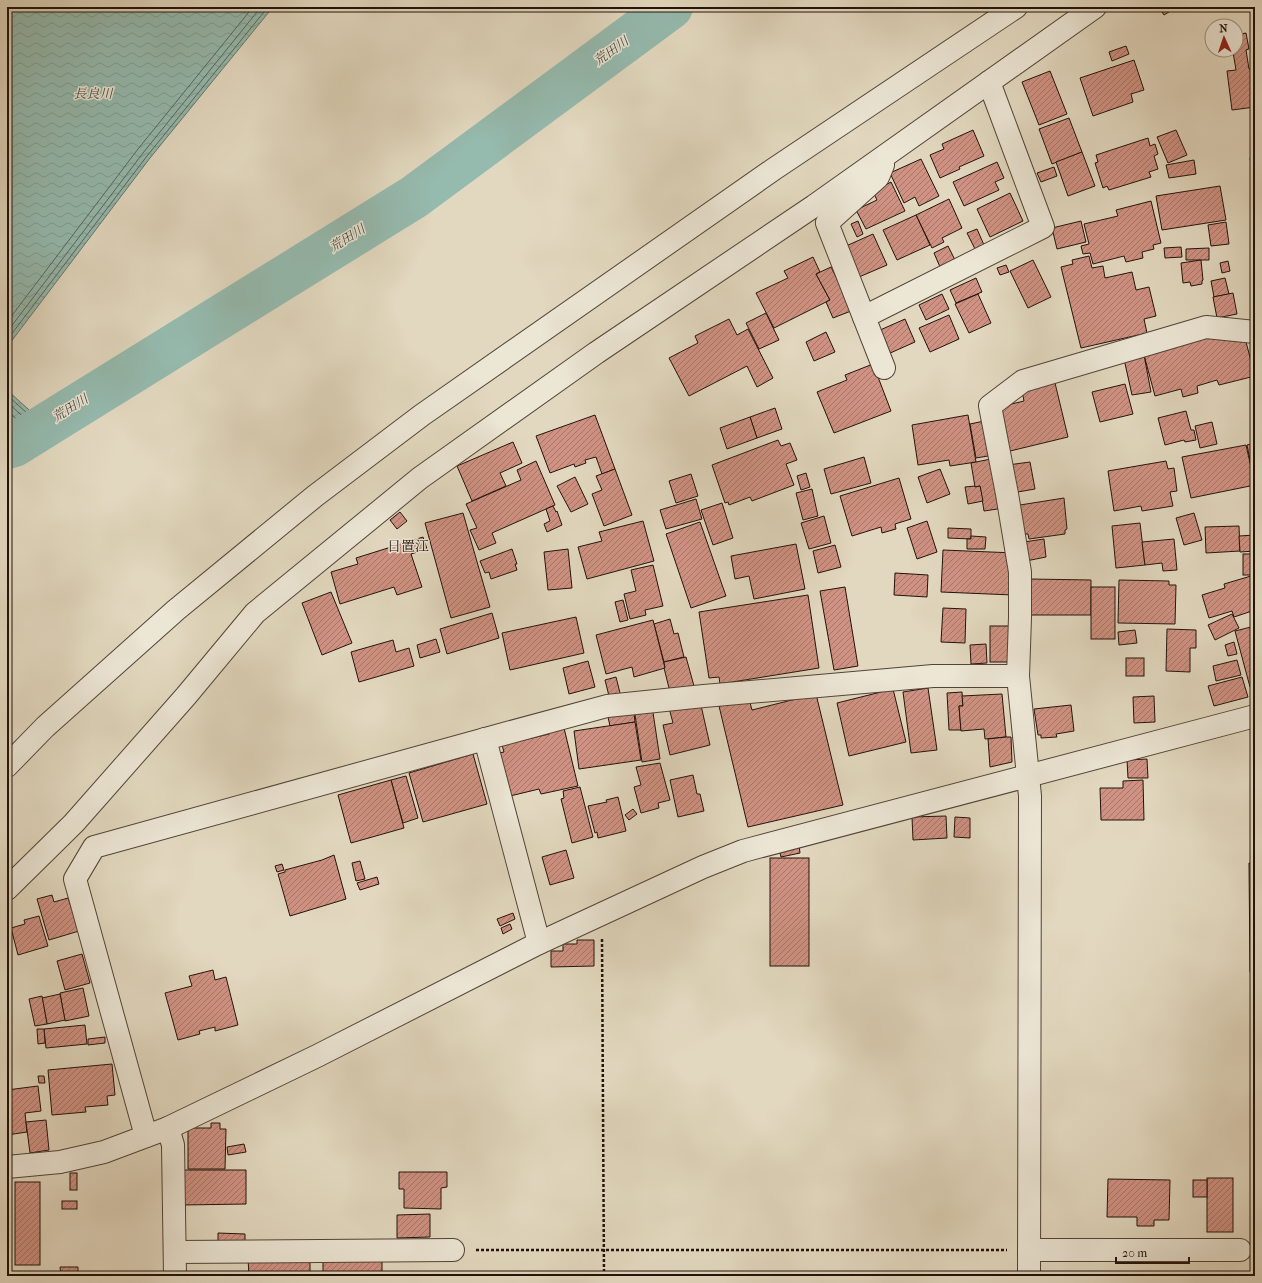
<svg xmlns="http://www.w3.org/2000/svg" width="1262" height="1283" font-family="'IM FELL French Canon','Noto Serif JP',serif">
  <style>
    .water { fill: url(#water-waves); stroke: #67776d }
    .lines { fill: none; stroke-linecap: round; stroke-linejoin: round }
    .shore { stroke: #5c665c; stroke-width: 1 }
    .river { stroke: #95baae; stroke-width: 44 }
    .building { fill: url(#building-hatch); stroke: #22120b }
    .minor-casing { stroke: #524438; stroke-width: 24 }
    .path { stroke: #22120b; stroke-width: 2.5; stroke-dasharray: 3 2; stroke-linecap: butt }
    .minor { stroke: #ece6d5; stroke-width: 22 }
    .labels { text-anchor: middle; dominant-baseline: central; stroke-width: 3; stroke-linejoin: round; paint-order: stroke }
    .water-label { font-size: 13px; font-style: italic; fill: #4a4d44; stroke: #ece6d5 }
    .quarter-label { font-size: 14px; fill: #22120b; stroke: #ece6d5 }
  </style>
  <defs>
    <pattern id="water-waves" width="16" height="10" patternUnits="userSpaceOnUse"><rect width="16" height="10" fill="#95baae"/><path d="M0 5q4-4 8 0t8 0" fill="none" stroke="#809f94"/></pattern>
    <pattern id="building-hatch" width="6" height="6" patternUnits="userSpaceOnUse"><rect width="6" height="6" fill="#d09283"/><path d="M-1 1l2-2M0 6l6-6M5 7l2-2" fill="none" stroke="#a87669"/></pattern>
  </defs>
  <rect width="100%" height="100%" fill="#e2d8bf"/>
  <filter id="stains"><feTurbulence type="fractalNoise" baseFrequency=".005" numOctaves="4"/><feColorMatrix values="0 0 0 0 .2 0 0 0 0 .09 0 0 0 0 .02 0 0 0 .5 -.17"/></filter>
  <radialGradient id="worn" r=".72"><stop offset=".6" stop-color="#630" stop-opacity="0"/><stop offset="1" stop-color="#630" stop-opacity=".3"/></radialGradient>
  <g class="water">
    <polygon points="7,7 273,7 150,158 7,347"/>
    <polygon points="7,390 58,436 7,461"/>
  </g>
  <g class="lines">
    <g class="shore">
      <polyline points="7,322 138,149 253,7"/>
      <polyline points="7,332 143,153 261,7"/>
      <polyline points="7,340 147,156 268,7"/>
      <polyline points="7,395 50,434 49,436 7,457"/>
      <polyline points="7,402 41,433 40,435 7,451"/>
      <polyline points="7,410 30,432 29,434 7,445"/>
    </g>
    <polyline class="river" points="7,447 14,445 414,197 671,7"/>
  </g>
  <g class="building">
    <polygon points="1159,7 1177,7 1164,15"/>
    <polygon points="1246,33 1249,49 1246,50 1249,69 1255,68 1255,107 1232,110 1227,71 1236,70 1233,52 1230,52 1230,50 1236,50 1236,35"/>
    <polygon points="1126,46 1129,54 1112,61 1109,52"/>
    <polygon points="1134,60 1144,90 1131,94 1133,102 1093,116 1080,78"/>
    <polygon points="1050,71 1067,114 1039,125 1022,82"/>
    <polygon points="1069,118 1082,152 1052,164 1039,129"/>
    <polygon points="973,130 984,156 959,167 960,169 940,178 930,155 944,149 942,144"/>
    <polygon points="1176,130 1187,155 1168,163 1157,137"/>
    <polygon points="1148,138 1150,146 1155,144 1158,154 1154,156 1158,169 1149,172 1151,177 1109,190 1107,186 1103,188 1095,163 1098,162 1096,155"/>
    <polygon points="1082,152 1095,186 1068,196 1056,162"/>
    <polygon points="1255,157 1255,171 1252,172 1250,158"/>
    <polygon points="921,159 939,196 919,206 915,197 904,203 890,173"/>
    <polygon points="1194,160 1196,174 1169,178 1166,165"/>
    <polygon points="997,162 1004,178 995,182 999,190 964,206 953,182"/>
    <polygon points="1054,167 1057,176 1041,182 1037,173"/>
    <polygon points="891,182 905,211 866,229 856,210 877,200 873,192"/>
    <polygon points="1220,186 1226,220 1162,230 1156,196"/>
    <polygon points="1010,193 1023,221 990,237 977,209"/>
    <polygon points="949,199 962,228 942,238 944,242 932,248 916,215"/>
    <polygon points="1151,201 1161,243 1153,245 1154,249 1142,252 1143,258 1126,262 1124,256 1093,264 1090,253 1083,254 1081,246 1089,244 1084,224 1118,216 1116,210"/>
    <polygon points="916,215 930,245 897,260 883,230"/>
    <polygon points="858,221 863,234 857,237 851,224"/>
    <polygon points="1081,221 1086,242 1057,249 1052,228"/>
    <polygon points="1226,222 1229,244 1211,246 1208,225"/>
    <polygon points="977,229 984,245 975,249 967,233"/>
    <polygon points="873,234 887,265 859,277 846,246"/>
    <polygon points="948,246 955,260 940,267 934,253"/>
    <polygon points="1181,247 1182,257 1165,258 1164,248"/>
    <polygon points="1209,248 1209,260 1186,260 1186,249"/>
    <polygon points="1089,256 1092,268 1103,266 1105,278 1132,272 1136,290 1149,287 1156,316 1144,319 1147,333 1081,348 1061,267 1073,264 1072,260"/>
    <polygon points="813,257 820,272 816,274 830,300 774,328 756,293 788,278 784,271"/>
    <polygon points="1033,260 1051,297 1028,308 1010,271"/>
    <polygon points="1201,260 1203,280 1202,281 1202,284 1191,286 1190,282 1183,283 1181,263"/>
    <polygon points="1228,261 1230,271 1222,273 1220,263"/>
    <polygon points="1006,265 1009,272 1000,275 997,268"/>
    <polygon points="831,267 844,293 851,311 833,318 826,302 830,300 816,274"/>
    <polygon points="976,278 982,292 956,303 950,290"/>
    <polygon points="1225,278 1229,294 1214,297 1211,281"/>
    <polygon points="1233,293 1237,314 1217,318 1213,297"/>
    <polygon points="942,294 949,309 926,320 919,305"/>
    <polygon points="978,294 991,323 969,333 955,304"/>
    <polygon points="766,313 779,340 759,349 746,323"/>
    <polygon points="949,315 959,339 930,352 919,328"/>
    <polygon points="729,319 737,335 748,329 773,378 757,387 747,366 689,396 669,358 698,343 695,336"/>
    <polygon points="905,319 915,342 888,354 878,331"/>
    <polygon points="826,332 835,352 814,361 806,342"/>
    <polygon points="1214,334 1215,339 1229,336 1246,342 1255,376 1219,385 1217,380 1197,386 1198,393 1183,397 1181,389 1155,396 1144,355"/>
    <polygon points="1144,355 1151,392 1132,395 1124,359"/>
    <polygon points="873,364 891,411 834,433 817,392 847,380 845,375"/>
    <polygon points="1055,383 1068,437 1006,452 995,408 1024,401 1022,391"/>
    <polygon points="1125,384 1133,414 1100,422 1092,392"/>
    <polygon points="775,408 782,429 757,438 750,417"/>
    <polygon points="1186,411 1191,430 1194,430 1196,440 1185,442 1184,440 1165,445 1158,418"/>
    <polygon points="595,415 615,469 602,474 596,457 585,460 586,463 575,467 574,464 550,473 536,436"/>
    <polygon points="968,415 976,462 950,466 949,460 918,465 912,425"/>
    <polygon points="750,417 757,438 727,449 720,428"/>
    <polygon points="989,420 994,455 976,458 970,424"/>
    <polygon points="1212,422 1217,444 1200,448 1195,426"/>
    <polygon points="778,440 781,446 790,443 797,460 786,464 794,485 752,501 750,497 729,505 728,502 725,503 712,465"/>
    <polygon points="513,442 522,463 500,473 506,486 472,501 457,466"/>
    <polygon points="1255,443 1255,486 1247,445"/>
    <polygon points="1246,445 1255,485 1191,498 1182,457"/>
    <polygon points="864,457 871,483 831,494 824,469"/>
    <polygon points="996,458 1004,508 984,511 980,486 975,487 971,463"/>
    <polygon points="536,461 555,505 492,533 496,543 479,550 470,530 477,528 466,504 521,480 517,470"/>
    <polygon points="1166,461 1168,469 1174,468 1177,491 1170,492 1173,506 1142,511 1141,506 1114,511 1108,471"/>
    <polygon points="1030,462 1035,489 1012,493 1008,465"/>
    <polygon points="615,469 632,515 604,526 592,494 602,490 596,476"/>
    <polygon points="940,469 950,494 927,503 918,477"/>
    <polygon points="806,473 810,487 801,490 797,476"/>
    <polygon points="691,474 698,496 676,503 669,481"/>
    <polygon points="575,477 588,504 571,512 557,486"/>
    <polygon points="899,478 911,519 895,524 896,529 882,533 881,527 852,536 840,496"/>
    <polygon points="975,486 975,487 980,486 983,501 968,504 965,487"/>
    <polygon points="812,489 818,516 803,520 796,493"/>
    <polygon points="1064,498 1067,529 1065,530 1065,534 1029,539 1028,534 1024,534 1020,505"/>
    <polygon points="696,499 702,519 666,529 660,510"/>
    <polygon points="722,503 733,538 713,545 701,510"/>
    <polygon points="553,506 556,512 557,511 562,525 547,532 544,524 550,521 546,509"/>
    <polygon points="400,512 407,521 397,529 390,520"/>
    <polygon points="463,513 490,607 451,618 425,523"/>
    <polygon points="1194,513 1202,540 1184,545 1176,518"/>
    <polygon points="824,516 831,543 809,549 801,523"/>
    <polygon points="643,521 654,561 587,579 578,547 602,541 599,532"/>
    <polygon points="927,521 937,552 917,559 907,528"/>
    <polygon points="700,522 726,596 691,608 666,534"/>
    <polygon points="1140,523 1145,565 1116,568 1112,526"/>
    <polygon points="1239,526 1240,551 1206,553 1205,527"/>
    <polygon points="948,528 971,529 971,539 948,538"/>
    <polygon points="1255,535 1255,551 1240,552 1239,536"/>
    <polygon points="971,536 986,537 985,549 967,549 967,539 971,539"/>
    <polygon points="423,537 427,549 411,554 422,587 397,595 394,587 340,604 331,572 358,564 356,558"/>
    <polygon points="1044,539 1046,557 1026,561 1024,542"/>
    <polygon points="1174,539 1177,570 1163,571 1162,563 1145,565 1142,542"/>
    <polygon points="796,544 805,589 754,599 749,576 735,579 731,556"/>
    <polygon points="835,545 841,567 818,573 813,551"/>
    <polygon points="512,549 517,564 515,564 517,570 491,579 489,572 485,573 480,561"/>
    <polygon points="568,549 572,588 548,590 544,552"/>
    <polygon points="943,550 1015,553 1013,595 941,592"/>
    <rect x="1243" y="554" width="12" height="21"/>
    <polygon points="653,565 663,606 645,610 646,615 630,619 624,594 636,591 631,570"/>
    <polygon points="895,573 928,575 927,597 894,595"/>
    <polygon points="1251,576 1255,588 1255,610 1234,617 1232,611 1209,618 1202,595 1225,588 1224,584"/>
    <polygon points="1030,579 1091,580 1091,615 1030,615"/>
    <polygon points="1119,580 1169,581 1169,585 1176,585 1175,624 1118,623"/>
    <polygon points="845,587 858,666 834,670 820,591"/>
    <rect x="1091" y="587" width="24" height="52"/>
    <polygon points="331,592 352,643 322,655 302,603"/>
    <polygon points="808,595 819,668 720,684 719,677 709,678 699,612"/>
    <polygon points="623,600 628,620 620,622 615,602"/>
    <polygon points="943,608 966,609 965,643 941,642"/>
    <polygon points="492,613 499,638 447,654 440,629"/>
    <polygon points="1232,614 1239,628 1215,640 1208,625"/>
    <polygon points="576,617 584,653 510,670 502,633"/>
    <polygon points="670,619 674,634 678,633 684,657 664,662 654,624"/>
    <polygon points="653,620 665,668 634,677 632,667 606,674 596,635"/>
    <rect x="990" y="626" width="24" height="36"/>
    <polygon points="1255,626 1255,686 1250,687 1235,631"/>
    <polygon points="1167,629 1196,630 1196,648 1190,648 1190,672 1166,671"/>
    <polygon points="1135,630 1137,643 1119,645 1118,632"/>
    <polygon points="436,639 440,652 420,658 417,645"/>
    <polygon points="393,640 396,652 409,648 414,666 359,682 351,652"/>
    <polygon points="1234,642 1237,654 1228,656 1225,645"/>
    <polygon points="986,644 987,663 971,664 970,645"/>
    <polygon points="686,657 694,686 670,692 664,668 665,668 664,662"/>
    <rect x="1126" y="658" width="18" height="18"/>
    <polygon points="1237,660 1241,675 1216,681 1213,666"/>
    <polygon points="588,661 595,687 569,694 563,668"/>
    <polygon points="616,677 621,697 610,700 605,680"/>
    <polygon points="1242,677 1248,697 1214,706 1208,686"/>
    <polygon points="928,688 937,750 911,753 903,692"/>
    <polygon points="893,689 906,742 849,756 837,703"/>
    <polygon points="962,692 963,706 959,706 961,730 949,730 947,693"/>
    <polygon points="816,694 843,805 748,827 719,706 749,699 752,710"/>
    <polygon points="1002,694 1006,737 985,739 984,729 961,731 959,706 963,706 962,696"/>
    <polygon points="1154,696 1155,722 1134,723 1133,697"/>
    <polygon points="700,701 710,745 670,755 663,725 673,723 669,708"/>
    <polygon points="1071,705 1074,731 1056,734 1057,737 1041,738 1041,735 1038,735 1034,709"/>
    <polygon points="652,706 660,759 642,762 634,708"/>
    <polygon points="634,713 635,722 610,726 608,717"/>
    <polygon points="635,722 641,760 579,769 574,731"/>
    <polygon points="564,728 578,786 541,794 539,789 510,796 499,753 504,752 502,745 549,734 548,732"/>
    <polygon points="1006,737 1011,737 1012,762 990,767 988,739"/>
    <polygon points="473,754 487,804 423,822 409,773"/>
    <polygon points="1147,759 1148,778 1128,778 1127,760"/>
    <polygon points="660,763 670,800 658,803 659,808 641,813 634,787 641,785 636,767"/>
    <polygon points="693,775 697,794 700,794 704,811 678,817 670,780"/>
    <polygon points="406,776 418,818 403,823 391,780"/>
    <rect x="1253" y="779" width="2" height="54"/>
    <polygon points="391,780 404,828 351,843 338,795"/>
    <polygon points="1143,780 1144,820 1101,820 1100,788 1123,788 1123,781"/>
    <polygon points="580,787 593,837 572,843 561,799 564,798 563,791"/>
    <polygon points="618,797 626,831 598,838 597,832 595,833 588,806 607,802 606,800"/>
    <polygon points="633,809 637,814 629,820 625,815"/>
    <polygon points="946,816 947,838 913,840 912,817"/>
    <polygon points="955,817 970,818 970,838 954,837"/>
    <polygon points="799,845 800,853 781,857 779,849"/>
    <polygon points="566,850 574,878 550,885 542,857"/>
    <polygon points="334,855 346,899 290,916 278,874 285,872 285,870 322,860"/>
    <rect x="770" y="858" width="39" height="108"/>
    <polygon points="360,861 365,879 356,881 352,863"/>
    <polygon points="1249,863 1255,863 1255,971 1250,972"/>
    <polygon points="282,864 284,870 277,872 275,866"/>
    <polygon points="377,877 379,884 360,890 357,883"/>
    <polygon points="52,895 54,902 68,898 79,931 49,940 37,899"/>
    <polygon points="513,913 515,919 500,926 497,919"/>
    <polygon points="39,916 48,946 18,955 11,928 25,924 24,920"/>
    <polygon points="510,924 512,929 503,934 501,928"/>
    <polygon points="577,940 594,940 594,966 551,967 551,951 563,951 563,944 577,944"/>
    <polygon points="82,954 90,983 65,990 57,961"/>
    <polygon points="213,970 215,980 226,977 238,1025 215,1031 215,1027 199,1031 200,1034 178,1040 165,993 192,986 189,976"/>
    <polygon points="83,988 89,1016 65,1021 60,993"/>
    <polygon points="60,994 65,1020 47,1024 42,998"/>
    <polygon points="42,996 47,1024 35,1026 29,999"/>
    <polygon points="85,1025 87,1044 46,1048 44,1029"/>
    <polygon points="37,1029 44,1029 45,1043 38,1044"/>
    <polygon points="105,1037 105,1043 88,1045 88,1039"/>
    <polygon points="112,1064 115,1095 107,1096 108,1105 85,1107 86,1112 52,1115 48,1070"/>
    <polygon points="38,1076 44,1076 45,1083 39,1083"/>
    <polygon points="38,1086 41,1111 25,1113 27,1132 7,1135 7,1090"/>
    <polygon points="46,1120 49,1150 30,1153 26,1122"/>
    <polygon points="211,1123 220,1123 220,1129 226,1129 225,1169 188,1169 188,1128 211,1128"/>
    <polygon points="244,1144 246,1152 228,1155 227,1147"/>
    <polygon points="182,1170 246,1170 246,1204 182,1205"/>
    <polygon points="399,1172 447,1172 447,1187 441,1188 441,1209 404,1208 404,1189 399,1189"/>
    <rect x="70" y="1173" width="7" height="17"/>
    <rect x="1207" y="1178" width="26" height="54"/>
    <polygon points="1108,1179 1170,1180 1169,1220 1154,1220 1154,1226 1137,1226 1137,1217 1107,1217"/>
    <rect x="7" y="1180" width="1" height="16"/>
    <rect x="1193" y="1180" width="14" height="17"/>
    <rect x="15" y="1182" width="25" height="83"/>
    <rect x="62" y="1201" width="15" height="8"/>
    <polygon points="430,1214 430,1237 397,1238 397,1215"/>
    <polygon points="218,1233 245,1234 245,1241 218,1241"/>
    <polygon points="310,1257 310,1276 249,1276 248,1258"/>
    <rect x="323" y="1258" width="59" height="18"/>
    <polygon points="60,1267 78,1267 78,1275 61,1276"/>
  </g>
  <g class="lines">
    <g class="minor-casing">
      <g id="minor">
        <polyline points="883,165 878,177 827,223 884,368"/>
        <polyline points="864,317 1043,227 989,82"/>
        <polyline points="485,739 539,943"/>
        <polyline points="7,766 45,727 176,610 315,496 422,415 774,169 1016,7"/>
        <polyline points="7,889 74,823 186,696 255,613 420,478 596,353 814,206 1095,7"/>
        <polyline points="168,1128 173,1145 175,1276"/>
        <polyline points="146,1136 75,879 94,847 485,739 607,706 704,696 933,676 1018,676"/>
        <polyline points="7,1167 60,1162 104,1152 168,1128 317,1056 539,943 703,867 743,851 1255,716"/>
        <polyline points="1029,1250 1240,1250"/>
        <polyline points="175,1252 453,1250"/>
        <polyline points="1029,1276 1030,796 1018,676 1020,618 1020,572 1007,494 990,406 1023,381 1206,327 1255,332"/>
      </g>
    </g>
    <g class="path">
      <polyline points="602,939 604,1276"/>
      <polyline points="476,1250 1007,1250"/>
    </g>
    <use href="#minor" class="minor"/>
  </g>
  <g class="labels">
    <g class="water-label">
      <text transform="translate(611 51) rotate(-36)">荒田川</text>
      <text x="93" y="93">長良川</text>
      <text transform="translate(347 238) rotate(-32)">荒田川</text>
      <text transform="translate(70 408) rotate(-32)">荒田川</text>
    </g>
    <g class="quarter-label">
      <text x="408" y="546">日置江</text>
    </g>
  </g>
  <rect width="1262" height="1283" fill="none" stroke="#e2d8bf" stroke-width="24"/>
  <rect x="8" y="8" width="1246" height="1267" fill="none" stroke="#22120b" stroke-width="2"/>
  <rect x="12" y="12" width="1238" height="1259" fill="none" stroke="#22120b"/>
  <g transform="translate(1224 38) rotate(357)"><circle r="19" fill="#ece6d5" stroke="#9b9184"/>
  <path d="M0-3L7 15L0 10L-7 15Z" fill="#8f2418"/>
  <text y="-6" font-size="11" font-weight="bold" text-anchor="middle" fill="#22120b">N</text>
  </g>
  <path d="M1116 1257v6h73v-6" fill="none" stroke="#22120b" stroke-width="2"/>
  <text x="1122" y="1257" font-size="12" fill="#22120b" stroke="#ece6d5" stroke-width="3" paint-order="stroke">20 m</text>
  <rect width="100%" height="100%" filter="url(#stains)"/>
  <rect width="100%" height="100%" fill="url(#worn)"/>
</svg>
